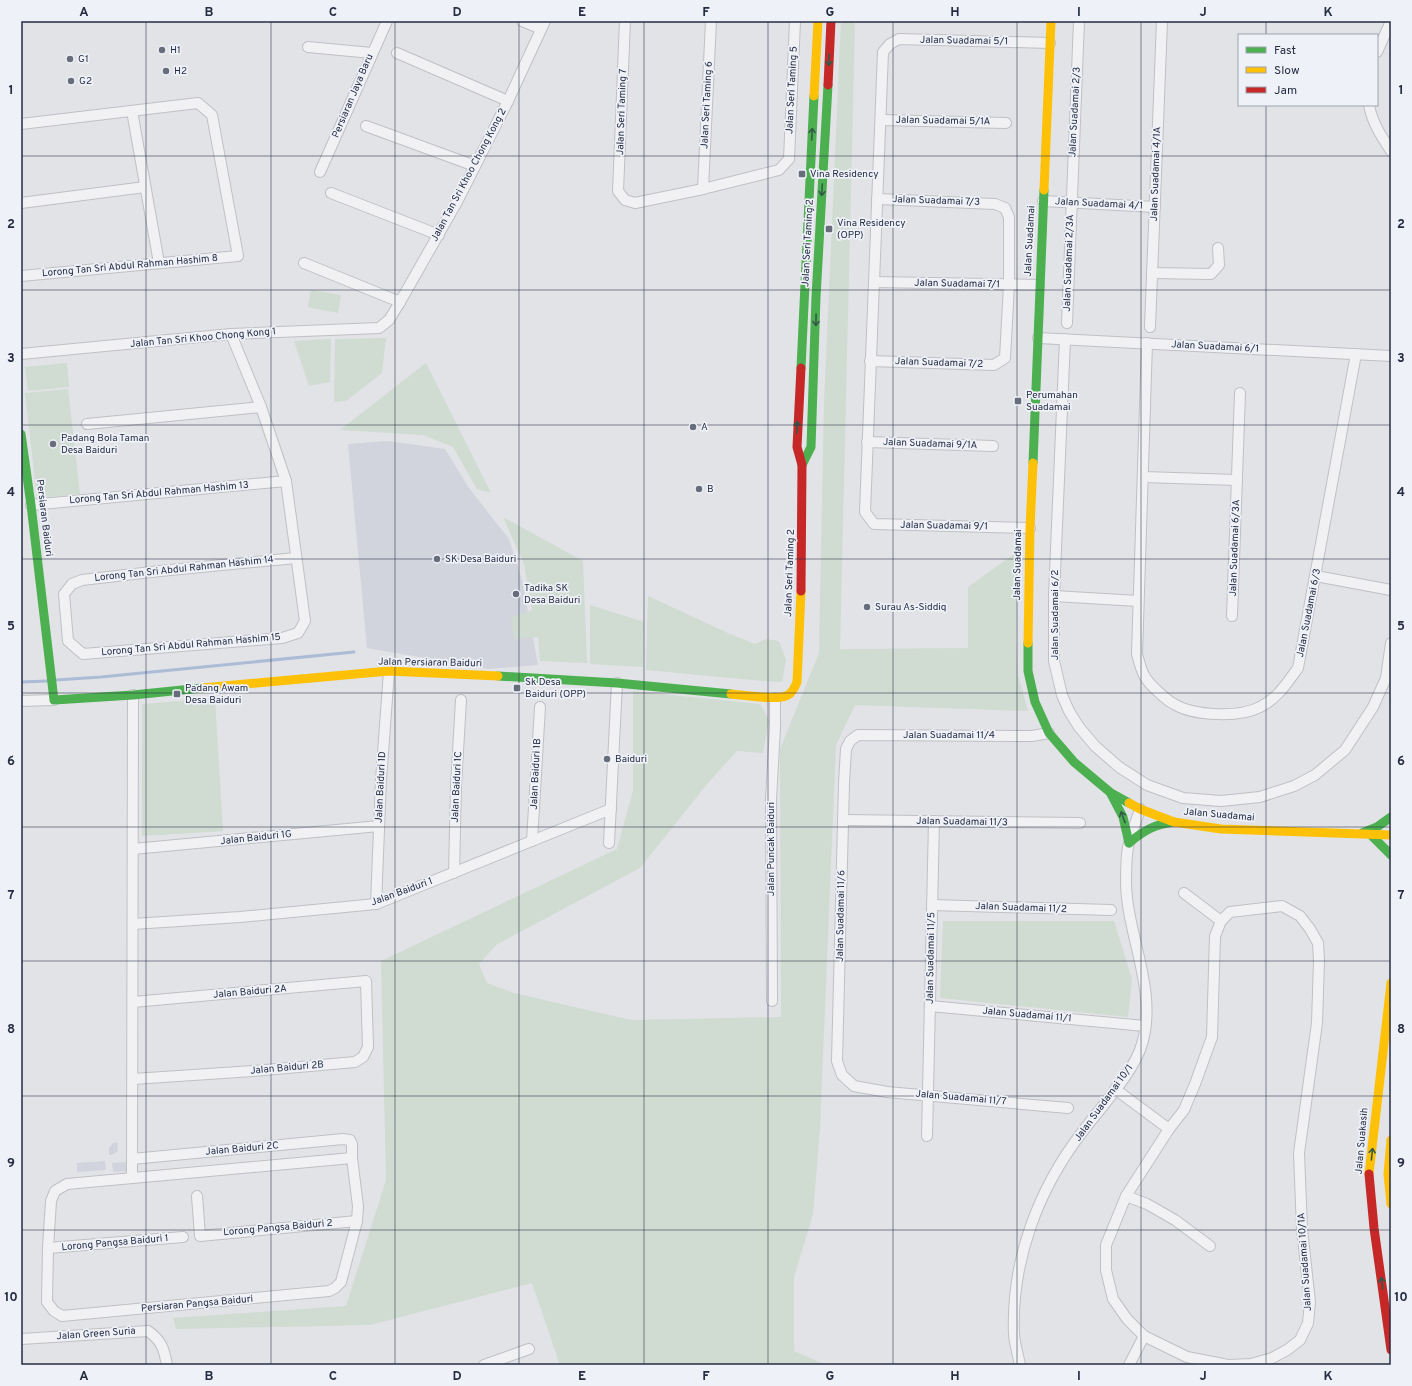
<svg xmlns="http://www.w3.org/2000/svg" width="1412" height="1386" font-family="Overpass,sans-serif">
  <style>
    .built { fill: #d1d4dd }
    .green { fill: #d0dbd1 }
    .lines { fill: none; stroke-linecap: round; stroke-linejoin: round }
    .stream { stroke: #acbbd6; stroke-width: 3 }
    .street-casing { stroke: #bfc0c5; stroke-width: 12 }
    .street { stroke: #f1f1f4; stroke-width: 10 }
    .fast { stroke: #4caf50; stroke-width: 9 }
    .slow { stroke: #ffc107; stroke-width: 9 }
    .jam { stroke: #c62828; stroke-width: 9 }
    .oneway { stroke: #335a48 }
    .grid { fill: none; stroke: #262d43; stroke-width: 1; stroke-opacity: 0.55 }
    .poi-dot { fill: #686d7c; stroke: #eef1f7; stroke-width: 1.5 }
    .labels { text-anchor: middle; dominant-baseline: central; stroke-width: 3.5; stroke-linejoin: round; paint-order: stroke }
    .street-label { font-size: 10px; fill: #262d43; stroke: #eef1f7 }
    .poi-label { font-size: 10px; fill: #262d43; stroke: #eef1f7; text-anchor: start }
    .neatline { fill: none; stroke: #262d43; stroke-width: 1.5 }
    .grid-label { font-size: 13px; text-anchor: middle; font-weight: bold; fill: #262d43 }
  </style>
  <rect width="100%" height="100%" fill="#e2e3e7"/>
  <g class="built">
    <polygon points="388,441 445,449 469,488 509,539 522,580 538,665 489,669 367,648 348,444"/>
    <polygon points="117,1142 118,1151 112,1155 109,1155 109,1148 113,1143"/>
    <polygon points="105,1161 106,1170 77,1172 77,1163"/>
    <polygon points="128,1162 129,1171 113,1172 112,1163"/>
  </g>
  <g class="green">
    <polygon points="841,21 855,21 840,649 968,648 968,587 1017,552 1016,643 1018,675 1028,711 855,705 836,745 820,1128 813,1214 794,1277 794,1351 826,1365 560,1365 532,1283 370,1325 176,1329 173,1318 346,1306 386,1180 381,961 617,849 633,791 633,691 760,704 769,720 763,753 737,751 708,783 640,868 496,945 479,964 487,983 514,993 631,1020 781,1017 780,749 819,653 824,402"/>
    <polygon points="311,290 341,295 338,313 308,307"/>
    <polygon points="386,338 382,373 346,401 334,402 335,339"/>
    <polygon points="331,339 330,382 309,386 294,341"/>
    <polygon points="67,363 69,387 28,391 25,367"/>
    <polygon points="426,363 491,493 477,489 453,447 423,435 340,430"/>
    <polygon points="68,389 80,494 37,498 25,393"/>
    <polygon points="503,517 583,561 587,663 540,661 538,637 514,639 511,617 532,610 524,564"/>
    <polygon points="648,596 730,634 755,644 766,639 779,641 786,660 782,682 763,681 646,670"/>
    <polygon points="590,605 644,622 643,667 590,664"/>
    <polygon points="215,698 223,831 142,836 142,704"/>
    <polygon points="943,921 1114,921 1132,979 1128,1017 940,998"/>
  </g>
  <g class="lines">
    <g class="stream">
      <polyline points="56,680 101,677 354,652"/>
      <polyline points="21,682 48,681"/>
    </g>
    <g class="street-casing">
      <g id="street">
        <polyline points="522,21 541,29"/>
        <polyline points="625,21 618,191 625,200 635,203 703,189 779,170 789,159 795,21"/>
        <polyline points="308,47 372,53"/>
        <polyline points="1377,52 1391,21"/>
        <polyline points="397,53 508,101"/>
        <path d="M1369,105C1372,122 1381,136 1391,151"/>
        <polyline points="132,111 159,263"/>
        <polyline points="881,120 1006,123"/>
        <polyline points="21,124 198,103 212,115 238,256 21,276"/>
        <polyline points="366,126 475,166"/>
        <polyline points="320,172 387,21"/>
        <polyline points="703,189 711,21"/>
        <polyline points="331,193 439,235"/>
        <polyline points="1043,201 1155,207"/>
        <polyline points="21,203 145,187"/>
        <polyline points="304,263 400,302"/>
        <polyline points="1152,273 1211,274 1219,265 1218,248"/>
        <polyline points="874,282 1039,285"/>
        <polyline points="1067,323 1079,21"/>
        <polyline points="1150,327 1162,21"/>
        <polyline points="231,334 261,407 286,481 305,621 298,633 282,638 83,654 68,641 64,594 72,584 82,580 160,571 296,558"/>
        <polyline points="1038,338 1391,356"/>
        <polyline points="1065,339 1054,596 1054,661 1062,695 1069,711 1079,727 1095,746 1119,767 1147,785 1183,798 1221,801 1260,797 1294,786 1315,775 1345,750 1373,707 1386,678 1391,643"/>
        <path d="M1147,343L1137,654C1139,662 1141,670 1145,677C1150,685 1166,700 1174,704C1194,716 1239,718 1260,707C1277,699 1287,683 1298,668L1356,354"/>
        <polyline points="21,354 231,334 379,328 389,320 400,302 458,200 508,101 545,21"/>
        <polyline points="870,361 994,365 1005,358 1009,285 1009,217 1005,208 995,204 877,199"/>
        <polyline points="87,424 261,407"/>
        <polyline points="867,442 993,446"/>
        <polyline points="1143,477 1237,480"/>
        <polyline points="31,505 286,481"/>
        <polyline points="1030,528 874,524 865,512 883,52 890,44 899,39 1050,43"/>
        <polyline points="1316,576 1391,590"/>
        <polyline points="1054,596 1138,601"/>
        <polyline points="1232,616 1240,393"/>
        <polyline points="21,701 54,700"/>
        <polyline points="1049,733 1032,736 858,735 850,741 846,749 844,783 837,1061 842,1075 854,1086 887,1092 1068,1108"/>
        <polyline points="843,820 1080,823"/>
        <polyline points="532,841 540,707"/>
        <polyline points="609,843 617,683"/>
        <polyline points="133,849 379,826"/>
        <polyline points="454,873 456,786 461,700"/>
        <polyline points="1184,893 1221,921"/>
        <polyline points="376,904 381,780 389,671"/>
        <polyline points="932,905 1111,910"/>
        <polygon points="1282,906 1300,916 1310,929 1318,943 1319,961 1317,1023 1299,1153 1302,1229 1310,1302 1308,1323 1300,1340 1287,1350 1272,1358 1251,1364 1228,1365 1187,1357 1144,1336 1127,1319 1113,1299 1106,1270 1106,1245 1126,1196 1169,1129 1184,1110 1195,1084 1212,1037 1215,936 1221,921 1230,912"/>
        <polyline points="133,924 240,917 376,904 611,809"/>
        <polyline points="772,1001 771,800 775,727 775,698"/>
        <polyline points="930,1006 1145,1026"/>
        <polyline points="133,1079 253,1071 355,1062 363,1057 368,1047 366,981 133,1002"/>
        <polyline points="1115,1089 1169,1129"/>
        <polyline points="927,1136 934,821"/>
        <polyline points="132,1159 343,1139 350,1140 352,1144 352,1158 358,1206 357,1221 341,1282 335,1288 329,1291 62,1316 54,1311 47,1302 48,1248 51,1201 55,1191 67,1184 352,1158"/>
        <polyline points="132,1177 133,695"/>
        <polyline points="197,1196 200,1236 357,1221"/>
        <polyline points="1126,1196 1147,1204 1175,1220 1210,1246"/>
        <polyline points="48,1248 183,1237"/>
        <path d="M21,1339L148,1331C162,1341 164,1349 167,1365"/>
        <polyline points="484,1365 529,1349"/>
        <path d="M1020,1365C1018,1355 1015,1345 1014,1335C1011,1261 1038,1189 1083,1131C1101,1107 1134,1072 1142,1044C1158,990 1127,936 1126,883C1126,872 1126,858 1128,847C1131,834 1136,822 1140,809"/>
        <polyline points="1129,1365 1144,1336"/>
      </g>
    </g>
    <use href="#street" class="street"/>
    <g class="fast">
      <polyline points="801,368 814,96"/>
      <polyline points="21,434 31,505 54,700 133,695 202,688"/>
      <polyline points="1033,463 1044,190"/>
      <polyline points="802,465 811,447 816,297 828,85"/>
      <polyline points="1028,643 1028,671 1035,702 1049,733 1074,762 1111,793 1129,803"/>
      <polyline points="498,676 617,683 731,694"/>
      <polyline points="1111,794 1123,817 1129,843"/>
      <polyline points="1362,833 1377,827 1391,817"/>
      <polyline points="1370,834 1391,855"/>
      <path d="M1129,843C1143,831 1155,824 1174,822"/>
    </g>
    <g class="slow">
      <polyline points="814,96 818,21"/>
      <polyline points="1044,190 1051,21"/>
      <polyline points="1028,643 1030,528 1033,463"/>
      <polyline points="202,688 389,671 498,676"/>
      <path d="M731,694C743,695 779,701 788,695C793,692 795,687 797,682L801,591"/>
      <polyline points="1129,803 1140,809 1174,822 1221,829 1391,835"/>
      <polyline points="1391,1140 1388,1174 1391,1204"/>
      <polyline points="1369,1174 1391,983"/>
    </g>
    <g class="jam">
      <polyline points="828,85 831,21"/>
      <polyline points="801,368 797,447 802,465 801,591"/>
      <polyline points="1369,1174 1374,1228 1391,1350"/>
    </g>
  </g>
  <defs><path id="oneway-shaft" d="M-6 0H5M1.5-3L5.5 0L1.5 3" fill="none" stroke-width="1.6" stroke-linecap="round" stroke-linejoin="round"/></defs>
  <g class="oneway">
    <use href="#oneway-shaft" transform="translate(829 60) rotate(93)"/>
    <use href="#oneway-shaft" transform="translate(812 134) rotate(-87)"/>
    <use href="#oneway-shaft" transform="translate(822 190) rotate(93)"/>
    <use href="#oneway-shaft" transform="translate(816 320) rotate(91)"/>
    <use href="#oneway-shaft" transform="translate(797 427) rotate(-87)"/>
    <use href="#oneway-shaft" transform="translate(1123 817) rotate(-110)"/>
    <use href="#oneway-shaft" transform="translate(1372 1154) rotate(-84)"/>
    <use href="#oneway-shaft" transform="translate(1382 1283) rotate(-98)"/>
  </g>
  <path class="grid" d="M146,21V1365M271,21V1365M395,21V1365M519,21V1365M644,21V1365M768,21V1365M893,21V1365M1017,21V1365M1141,21V1365M1266,21V35M1266,105V1365M21,156H1391M21,290H1391M21,425H1391M21,559H1391M21,693H1391M21,827H1391M21,961H1391M21,1096H1391M21,1230H1391"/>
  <g class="poi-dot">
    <circle cx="162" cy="50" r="4"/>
    <circle cx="70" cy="59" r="4"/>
    <circle cx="166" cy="71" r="4"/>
    <circle cx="71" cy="81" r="4"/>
    <rect x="798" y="170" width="8" height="8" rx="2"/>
    <rect x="825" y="225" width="8" height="8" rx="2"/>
    <rect x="1014" y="397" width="8" height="8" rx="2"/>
    <circle cx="693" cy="427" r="4"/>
    <circle cx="53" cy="444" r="4"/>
    <circle cx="699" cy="489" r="4"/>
    <circle cx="437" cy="559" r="4"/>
    <circle cx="516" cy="594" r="4"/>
    <circle cx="867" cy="607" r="4"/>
    <rect x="513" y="684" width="8" height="8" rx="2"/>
    <rect x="173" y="690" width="8" height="8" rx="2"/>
    <circle cx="607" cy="759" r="4"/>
  </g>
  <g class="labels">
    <g class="street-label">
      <text transform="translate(964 41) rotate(1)">Jalan Suadamai 5/1</text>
      <text transform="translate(792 90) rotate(-87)">Jalan Seri Taming 5</text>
      <text transform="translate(353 96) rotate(-67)">Persiaran Jaya Baru</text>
      <text transform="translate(707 105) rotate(-87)">Jalan Seri Taming 6</text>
      <text transform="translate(622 112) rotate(-88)">Jalan Seri Taming 7</text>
      <text transform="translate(1075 112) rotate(-87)">Jalan Suadamai 2/3</text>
      <text transform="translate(943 121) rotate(1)">Jalan Suadamai 5/1A</text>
      <text transform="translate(1156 174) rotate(-88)">Jalan Suadamai 4/1A</text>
      <text transform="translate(469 175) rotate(-62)">Jalan Tan Sri Khoo Chong Kong 2</text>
      <text transform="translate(936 201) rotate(2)">Jalan Suadamai 7/3</text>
      <text transform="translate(1099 204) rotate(3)">Jalan Suadamai 4/1</text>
      <text transform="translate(1030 241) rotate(-87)">Jalan Suadamai</text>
      <text transform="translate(808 243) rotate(-87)">Jalan Seri Taming 2</text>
      <text transform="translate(1069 263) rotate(-88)">Jalan Suadamai 2/3A</text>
      <text transform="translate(130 266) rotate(-5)">Lorong Tan Sri Abdul Rahman Hashim 8</text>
      <text transform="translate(957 284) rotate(1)">Jalan Suadamai 7/1</text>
      <text transform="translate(203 338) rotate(-5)">Jalan Tan Sri Khoo Chong Kong 1</text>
      <text transform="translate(1215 347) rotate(3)">Jalan Suadamai 6/1</text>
      <text transform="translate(939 363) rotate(2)">Jalan Suadamai 7/2</text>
      <text transform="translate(930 444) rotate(2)">Jalan Suadamai 9/1A</text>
      <text transform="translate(159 493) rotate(-5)">Lorong Tan Sri Abdul Rahman Hashim 13</text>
      <text transform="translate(44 518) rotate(83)">Persiaran Baiduri</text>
      <text transform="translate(944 526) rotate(1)">Jalan Suadamai 9/1</text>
      <text transform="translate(1235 548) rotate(-88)">Jalan Suadamai 6/3A</text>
      <text transform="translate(1018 565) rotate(-89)">Jalan Suadamai</text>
      <text transform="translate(184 569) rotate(-6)">Lorong Tan Sri Abdul Rahman Hashim 14</text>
      <text transform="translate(790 573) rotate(-88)">Jalan Seri Taming 2</text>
      <text transform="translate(1309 613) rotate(-79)">Jalan Suadamai 6/3</text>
      <text transform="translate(1055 615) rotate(-90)">Jalan Suadamai 6/2</text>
      <text transform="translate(191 645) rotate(-5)">Lorong Tan Sri Abdul Rahman Hashim 15</text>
      <text transform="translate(430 663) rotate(1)">Jalan Persiaran Baiduri</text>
      <text x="949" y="735">Jalan Suadamai 11/4</text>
      <text transform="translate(536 774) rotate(-87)">Jalan Baiduri 1B</text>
      <text transform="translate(381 787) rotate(-87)">Jalan Baiduri 1D</text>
      <text transform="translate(457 787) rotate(-87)">Jalan Baiduri 1C</text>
      <text transform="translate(1219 815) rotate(5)">Jalan Suadamai</text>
      <text transform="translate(962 822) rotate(1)">Jalan Suadamai 11/3</text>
      <text transform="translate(256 838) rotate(-6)">Jalan Baiduri 1G</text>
      <text transform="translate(771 849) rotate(-90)">Jalan Puncak Baiduri</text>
      <text transform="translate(402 892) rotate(-20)">Jalan Baiduri 1</text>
      <text transform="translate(1021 908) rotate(2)">Jalan Suadamai 11/2</text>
      <text transform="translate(841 916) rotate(-89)">Jalan Suadamai 11/6</text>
      <text transform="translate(931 958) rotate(-89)">Jalan Suadamai 11/5</text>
      <text transform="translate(250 992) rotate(-5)">Jalan Baiduri 2A</text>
      <text transform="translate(1027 1015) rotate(5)">Jalan Suadamai 11/1</text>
      <text transform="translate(287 1068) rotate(-5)">Jalan Baiduri 2B</text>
      <text transform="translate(961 1098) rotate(5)">Jalan Suadamai 11/7</text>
      <text transform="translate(1104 1103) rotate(-54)">Jalan Suadamai 10/1</text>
      <text transform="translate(1362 1141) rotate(-85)">Jalan Suakasih</text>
      <text transform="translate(242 1149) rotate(-5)">Jalan Baiduri 2C</text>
      <text transform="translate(278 1228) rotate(-5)">Lorong Pangsa Baiduri 2</text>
      <text transform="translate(115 1243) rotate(-5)">Lorong Pangsa Baiduri 1</text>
      <text transform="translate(1305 1262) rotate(-94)">Jalan Suadamai 10/1A</text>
      <text transform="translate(197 1304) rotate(-5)">Persiaran Pangsa Baiduri</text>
      <text transform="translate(96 1334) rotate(-4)">Jalan Green Suria</text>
    </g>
    <g class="poi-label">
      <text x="170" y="50">H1</text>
      <text x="78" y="59">G1</text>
      <text x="174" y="71">H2</text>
      <text x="79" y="81">G2</text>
      <text x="810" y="174">Vina Residency</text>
      <text x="837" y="223">Vina Residency<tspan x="837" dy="12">(OPP)</tspan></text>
      <text x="1026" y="395">Perumahan<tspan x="1026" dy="12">Suadamai</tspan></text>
      <text x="701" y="427">A</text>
      <text x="61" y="438">Padang Bola Taman<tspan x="61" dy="12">Desa Baiduri</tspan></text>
      <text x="707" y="489">B</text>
      <text x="445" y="559">SK Desa Baiduri</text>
      <text x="524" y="588">Tadika SK<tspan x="524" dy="12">Desa Baiduri</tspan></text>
      <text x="875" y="607">Surau As-Siddiq</text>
      <text x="525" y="682">Sk Desa<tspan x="525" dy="12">Baiduri (OPP)</tspan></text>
      <text x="185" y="688">Padang Awam<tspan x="185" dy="12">Desa Baiduri</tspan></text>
      <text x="615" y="759">Baiduri</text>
    </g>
  </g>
  <rect width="1412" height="1386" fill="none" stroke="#eef1f7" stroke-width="44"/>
  <rect x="1238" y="34" width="140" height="72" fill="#eef1f7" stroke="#9ea3af"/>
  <rect x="1246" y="47" width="20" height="6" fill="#4caf50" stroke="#9ea3af"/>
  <text x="1274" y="54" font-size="12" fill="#262d43">Fast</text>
  <rect x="1246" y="67" width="20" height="6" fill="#ffc107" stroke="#9ea3af"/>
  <text x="1274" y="74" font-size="12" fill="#262d43">Slow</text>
  <rect x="1246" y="87" width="20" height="6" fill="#c62828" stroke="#9ea3af"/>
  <text x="1274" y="94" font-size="12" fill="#262d43">Jam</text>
  <rect x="22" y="22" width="1368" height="1342" class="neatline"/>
  <g class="grid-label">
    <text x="84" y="16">A</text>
    <text x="209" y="16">B</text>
    <text x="333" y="16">C</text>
    <text x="457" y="16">D</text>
    <text x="582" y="16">E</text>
    <text x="706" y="16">F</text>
    <text x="830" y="16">G</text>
    <text x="955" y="16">H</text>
    <text x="1079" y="16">I</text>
    <text x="1203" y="16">J</text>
    <text x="1328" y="16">K</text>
    <text x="11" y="94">1</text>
    <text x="1401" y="94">1</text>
    <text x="11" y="228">2</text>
    <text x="1401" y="228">2</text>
    <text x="11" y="362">3</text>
    <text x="1401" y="362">3</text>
    <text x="11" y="496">4</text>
    <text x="1401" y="496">4</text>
    <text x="11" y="630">5</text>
    <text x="1401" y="630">5</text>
    <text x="11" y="765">6</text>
    <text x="1401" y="765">6</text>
    <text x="11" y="899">7</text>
    <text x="1401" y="899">7</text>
    <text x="11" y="1033">8</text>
    <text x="1401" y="1033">8</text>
    <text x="11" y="1167">9</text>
    <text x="1401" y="1167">9</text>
    <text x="11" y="1301">10</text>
    <text x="1401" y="1301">10</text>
    <text x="84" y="1380">A</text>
    <text x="209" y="1380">B</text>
    <text x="333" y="1380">C</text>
    <text x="457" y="1380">D</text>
    <text x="582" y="1380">E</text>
    <text x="706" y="1380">F</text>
    <text x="830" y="1380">G</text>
    <text x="955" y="1380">H</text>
    <text x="1079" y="1380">I</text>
    <text x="1203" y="1380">J</text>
    <text x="1328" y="1380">K</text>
  </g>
</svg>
